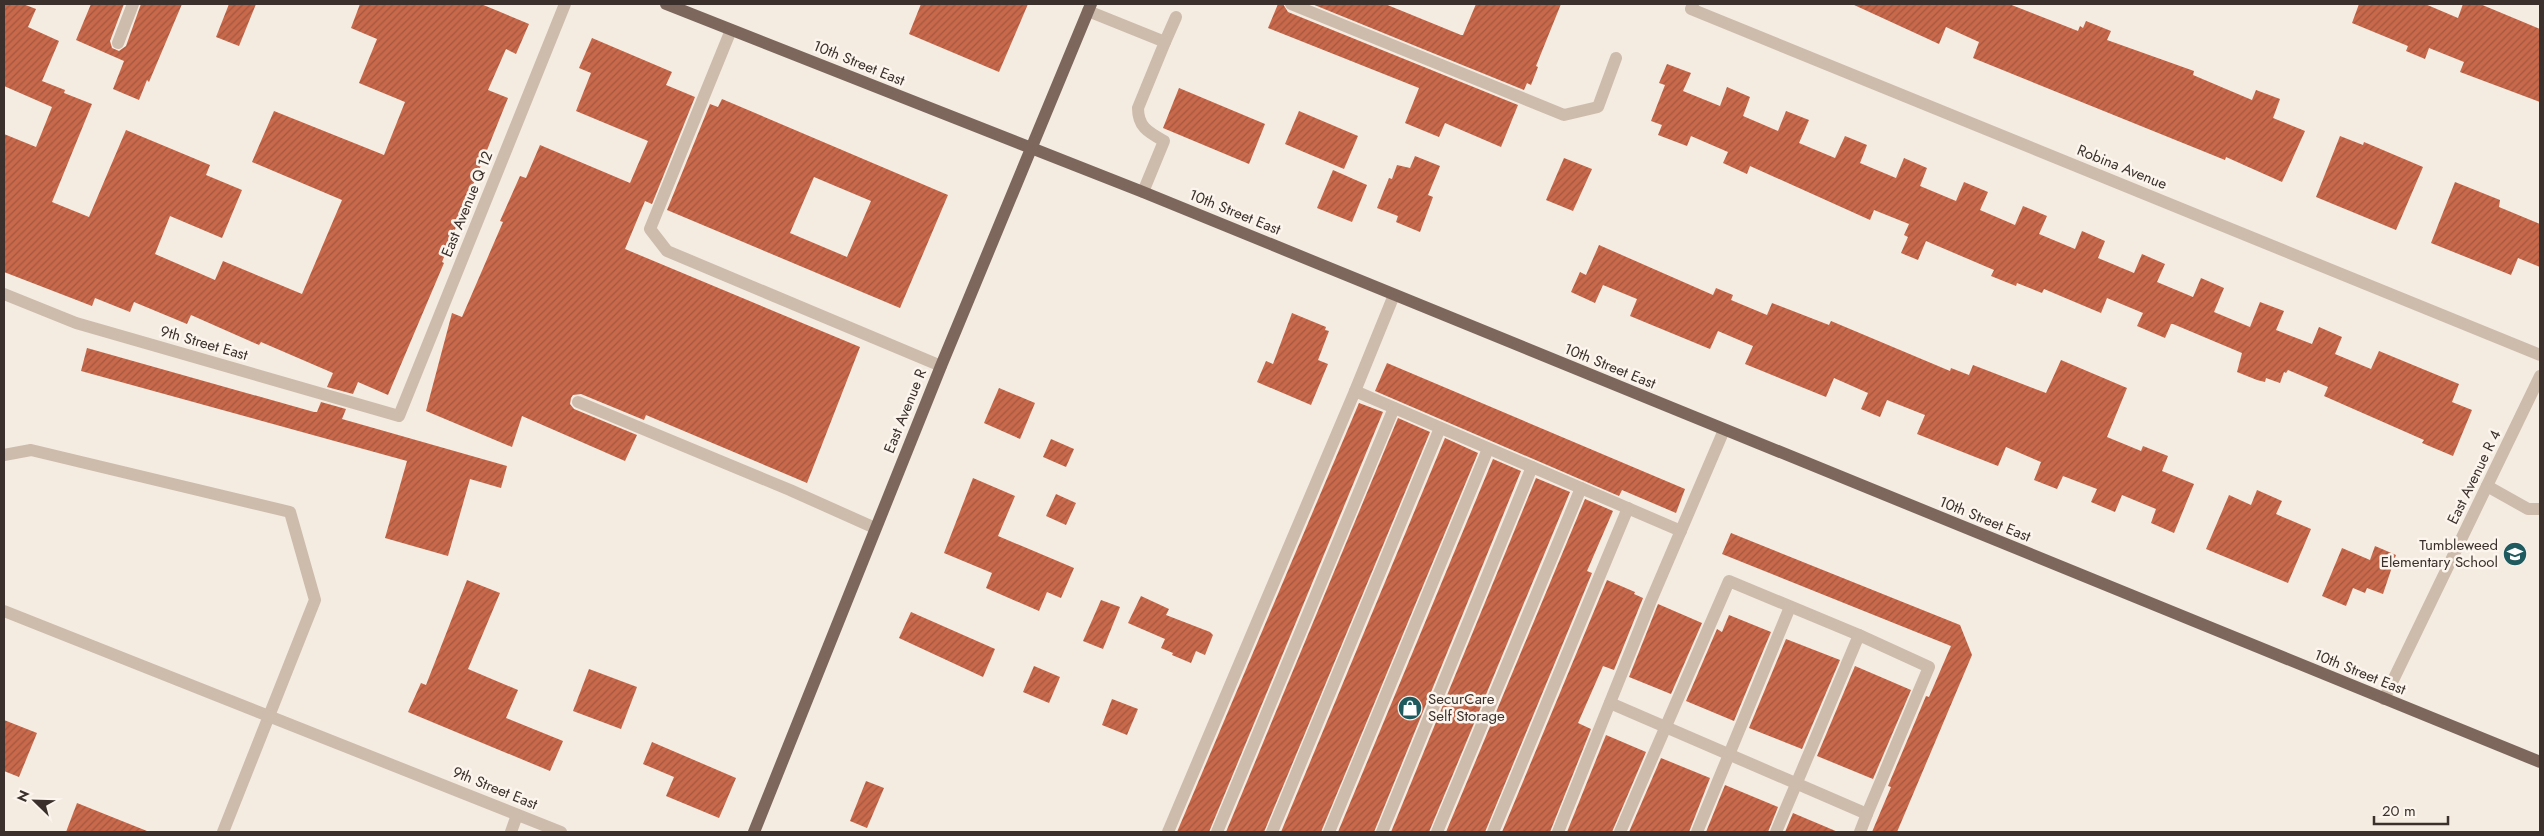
<svg xmlns="http://www.w3.org/2000/svg" width="2544" height="836" font-family="Jost,sans-serif">
  <style>
    .building { fill: url(#building-hatch); fill-rule: evenodd }
    .lines { fill: none; stroke-linecap: round; stroke-linejoin: round }
    .minor { stroke: #cdbbac; stroke-width: 12 }
    .major { stroke: #7d675c; stroke-width: 12 }
    .labels { text-anchor: middle; dominant-baseline: central; stroke-width: 5; stroke-linejoin: round; paint-order: stroke }
    .street-label { font-size: 15px; fill: #3b302b; stroke: #fbf5ee }
    .poi-label { font-size: 15px; fill: #3b302b; stroke: #fbf5ee; text-anchor: end }
  </style>
  <defs>
    <pattern id="building-hatch" width="6" height="6" patternUnits="userSpaceOnUse" patternTransform="scale(1.25)"><rect width="6" height="6" fill="#c8694b"/><path d="M-1 1l2-2M0 6l6-6M5 7l2-2" fill="none" stroke="#a4573f"/></pattern>
  </defs>
  <rect width="100%" height="100%" fill="#f4ebe1"/>
  <g class="building">
    <polygon points="4,4 23,4 36,9 28,27 59,41 42,81 65,90 64,93 92,104 52,202 89,217 126,130 210,165 206,175 242,190 222,238 170,216 155,254 215,280 223,261 302,294 342,200 252,162 274,111 384,155 405,102 359,83 377,39 351,28 360,4 481,4 529,24 516,54 506,49 488,90 508,98 442,262 444,263 388,395 358,382 353,394 327,387 333,373 261,342 259,345 191,315 187,324 134,302 130,312 95,298 92,306 4,272 4,134 36,147 52,107 4,86"/>
    <polygon points="91,4 124,4 110,41 112,48 119,51 126,46 141,4 182,4 149,82 147,80 139,100 113,89 124,61 76,40"/>
    <polygon points="229,4 256,4 239,46 216,37"/>
    <polygon points="921,4 1028,4 999,72 909,34"/>
    <polygon points="1278,4 1283,4 1288,12 1518,105 1501,147 1445,123 1439,137 1405,123 1419,88 1268,28"/>
    <polygon points="1312,4 1385,4 1461,35 1463,35 1476,4 1561,4 1536,66 1538,67 1531,85 1527,83 1524,90"/>
    <polygon points="1852,4 2009,4 2078,31 2080,26 2083,28 2086,21 2111,31 2107,40 2194,71 2193,75 2252,100 2256,90 2280,99 2273,118 2305,131 2282,182 2226,157 2225,160 1973,58 1979,42 1946,27 1939,44"/>
    <polygon points="2359,4 2425,4 2458,18 2463,4 2480,4 2540,29 2540,102 2460,72 2464,62 2429,48 2425,59 2406,51 2408,46 2352,23"/>
    <polygon points="592,38 672,72 666,85 695,97 652,204 645,201 625,249 860,347 807,483 646,415 644,420 581,394 573,395 571,398 570,404 574,409 637,435 625,461 522,416 512,447 426,411 452,313 462,317 503,222 500,221 520,176 526,178 540,145 630,183 648,141 576,111 591,73 579,68"/>
    <polygon points="1667,64 1691,73 1683,91 1720,106 1727,87 1750,97 1743,116 1778,131 1786,111 1809,120 1799,143 1835,158 1845,136 1867,145 1860,163 1896,178 1904,158 1927,168 1920,186 1956,201 1964,182 1988,192 1980,210 2015,225 2023,206 2047,216 2039,234 2075,249 2082,231 2105,241 2098,258 2134,273 2142,254 2165,264 2157,282 2193,297 2201,278 2224,288 2214,312 2250,327 2260,302 2284,311 2276,330 2312,344 2319,327 2342,337 2335,354 2371,369 2379,351 2459,384 2452,402 2472,410 2453,456 2422,443 2424,440 2324,396 2328,387 2288,370 2286,373 2284,372 2280,383 2266,378 2265,382 2257,380 2237,372 2242,353 2173,324 2171,324 2165,338 2137,326 2143,313 2107,298 2101,313 2044,289 2042,293 2017,283 2016,286 1991,276 1994,270 1926,241 1918,260 1901,253 1908,237 1904,235 1909,224 1874,210 1870,220 1750,166 1747,174 1723,163 1728,152 1691,136 1687,146 1658,135 1662,125 1651,121 1665,85 1659,83"/>
    <polygon points="1179,88 1265,124 1249,164 1163,128"/>
    <path d="M722,99L948,195L900,308L667,210L710,104L718,107ZM814,177L871,201L847,257L790,233Z"/>
    <polygon points="1299,111 1358,136 1344,169 1285,144"/>
    <polygon points="2340,136 2363,145 2364,142 2423,167 2396,230 2316,197"/>
    <polygon points="1415,156 1440,166 1428,195 1433,197 1420,232 1396,222 1398,216 1377,208 1389,178 1392,179 1397,165 1410,168"/>
    <polygon points="1564,158 1592,169 1573,211 1546,200"/>
    <polygon points="1333,170 1367,185 1352,222 1317,208"/>
    <polygon points="2455,182 2500,200 2499,207 2540,224 2540,267 2518,258 2511,275 2431,243"/>
    <polygon points="1599,245 1713,295 1716,288 1733,295 1731,300 1767,315 1772,303 1829,325 1831,321 1950,371 1951,368 1969,375 1973,365 2046,393 2061,360 2127,388 2107,437 2141,451 2143,446 2168,456 2162,471 2194,484 2174,533 2151,523 2156,509 2122,495 2115,512 2091,502 2097,489 2063,476 2057,489 2034,480 2041,462 2006,447 1998,466 1917,434 1925,415 1887,400 1880,417 1861,409 1868,393 1834,378 1826,397 1745,364 1753,346 1718,331 1710,349 1630,316 1637,299 1603,285 1595,303 1571,292 1580,272 1586,275"/>
    <polygon points="1292,313 1326,327 1325,330 1329,331 1318,360 1328,364 1311,405 1257,382 1266,361 1273,364"/>
    <polygon points="87,348 314,412 317,412 321,402 346,409 342,419 507,466 501,488 470,479 448,556 385,538 407,461 81,371"/>
    <polygon points="1387,363 1685,489 1676,513 1622,490 1619,496 1375,391"/>
    <polygon points="999,388 1035,403 1020,439 984,423"/>
    <polygon points="1359,403 1383,412 1209,832 1177,832"/>
    <polygon points="1398,418 1430,432 1264,832 1226,832"/>
    <polygon points="1445,438 1478,453 1321,832 1281,832"/>
    <polygon points="1051,439 1074,449 1066,467 1043,457"/>
    <polygon points="1493,459 1521,471 1374,832 1338,832"/>
    <polygon points="973,478 1015,496 998,536 1074,568 1061,598 1047,592 1039,611 986,588 992,573 944,553"/>
    <polygon points="1536,478 1570,492 1429,832 1391,832"/>
    <polygon points="2257,490 2282,501 2276,514 2311,529 2288,583 2206,549 2229,495 2251,505"/>
    <polygon points="1056,494 1076,503 1066,525 1046,516"/>
    <polygon points="1585,499 1613,511 1587,571 1592,573 1485,832 1446,832"/>
    <polygon points="1731,533 1960,625 1972,655 1897,832 1872,832 1891,787 1888,786 1926,696 1929,697 1951,646 1722,554"/>
    <polygon points="2375,546 2396,555 2383,594 2367,588 2365,593 2353,588 2346,606 2322,596 2342,548 2370,560"/>
    <polygon points="467,580 500,593 468,669 518,690 506,718 563,741 550,771 408,712 421,683 426,685"/>
    <polygon points="1607,580 1635,592 1634,594 1643,598 1614,670 1603,666 1578,723 1591,729 1550,832 1502,832"/>
    <polygon points="1141,596 1169,609 1166,615 1210,632 1213,635 1205,655 1196,651 1191,663 1172,655 1173,653 1161,648 1165,639 1128,623"/>
    <polygon points="1101,600 1120,607 1103,649 1083,641"/>
    <polygon points="1658,604 1702,623 1671,694 1629,677"/>
    <polygon points="911,612 995,649 983,677 899,638"/>
    <polygon points="1729,615 1771,632 1734,721 1686,701 1717,629 1722,632"/>
    <polygon points="1786,639 1840,660 1802,749 1749,728"/>
    <polygon points="1034,666 1060,677 1049,703 1023,692"/>
    <polygon points="1855,666 1911,690 1873,779 1817,756"/>
    <polygon points="589,669 637,687 621,729 573,711"/>
    <polygon points="1112,699 1138,709 1127,735 1102,725"/>
    <polygon points="4,720 37,733 19,777 4,771"/>
    <polygon points="1606,735 1646,752 1612,832 1567,832"/>
    <polygon points="652,742 736,778 719,818 666,796 674,777 643,764"/>
    <polygon points="1661,758 1710,778 1689,832 1629,832"/>
    <polygon points="866,781 884,788 867,828 850,821"/>
    <polygon points="1725,785 1778,807 1768,832 1706,832"/>
    <polygon points="77,803 147,831 147,832 66,832"/>
    <polygon points="1793,813 1838,832 1785,832"/>
  </g>
  <g class="lines">
    <g class="minor">
      <polyline points="1291,4 1564,115 1598,107 1616,58"/>
      <polyline points="1693,4 1691,9 2540,355"/>
      <path d="M1088,11L1165,42L1138,108C1138,127 1148,132 1164,141L1143,192"/>
      <polyline points="731,30 650,229 667,251 941,366"/>
      <polyline points="1165,42 1176,17"/>
      <polyline points="118,43 133,4"/>
      <polyline points="4,294 76,323 399,416 565,4"/>
      <polyline points="1355,391 1394,295"/>
      <polyline points="578,402 790,490 875,528"/>
      <polyline points="4,455 31,450 290,512 315,600 223,832"/>
      <polyline points="2487,486 2528,509 2540,509"/>
      <path d="M4,611C189,685 375,758 561,832"/>
      <polyline points="2384,699 2540,376"/>
      <polyline points="1610,703 1867,814 1860,832"/>
      <polyline points="511,832 517,815"/>
      <polyline points="1168,832 1355,391 1681,531"/>
      <polyline points="1217,832 1394,408"/>
      <polyline points="1272,832 1440,428"/>
      <polyline points="1329,832 1488,449"/>
      <polyline points="1382,832 1532,467"/>
      <polyline points="1437,832 1581,488"/>
      <polyline points="1493,832 1628,508"/>
      <polyline points="1558,832 1650,603 1724,430"/>
      <polyline points="1620,832 1729,581 1859,635"/>
      <polyline points="1697,832 1790,607"/>
      <polyline points="1776,832 1859,635 1929,667 1867,814"/>
    </g>
    <g class="major">
      <polyline points="666,4 1143,192 2540,762"/>
      <polyline points="754,832 941,366 1091,4"/>
    </g>
  </g>
  <defs>
    <g id="school-disc" transform="scale(1.25)"><circle r="9.5" fill="#1f5a5e" stroke="#fbf5ee"/><path d="M0-5L7-2L0 1L-7-2ZM-4 1L0 2.5L4 1V4Q0 6-4 4Z" fill="#fff"/></g>
    <g id="shop-disc" transform="scale(1.25)"><circle r="9.5" fill="#1f5a5e" stroke="#fbf5ee"/><path d="M-5-2.5h2.3a2.7 3.5 0 0 1 5.4 0H5L5.5 6h-11ZM-1.5-2.5h3a1.5 2.3 0 0 0-3 0Z" fill="#fff"/></g>
  </defs>
  <g fill-rule="evenodd">
    <use href="#school-disc" x="2515" y="554"/>
    <use href="#shop-disc" x="1410" y="708"/>
  </g>
  <g class="labels">
    <g class="street-label">
      <text transform="translate(859 63) rotate(22)">10th Street East</text>
      <text transform="translate(2122 167) rotate(22)">Robina Avenue</text>
      <text transform="translate(467 204) rotate(-68)">East Avenue Q 12</text>
      <text transform="translate(1235 212) rotate(22)">10th Street East</text>
      <text transform="translate(204 343) rotate(16)">9th Street East</text>
      <text transform="translate(1610 366) rotate(22)">10th Street East</text>
      <text transform="translate(905 411) rotate(-68)">East Avenue R</text>
      <text transform="translate(2474 477) rotate(-64)">East Avenue R 4</text>
      <text transform="translate(1985 519) rotate(22)">10th Street East</text>
      <text transform="translate(2360 672) rotate(22)">10th Street East</text>
      <text transform="translate(495 788) rotate(22)">9th Street East</text>
    </g>
    <g class="poi-label">
      <text x="2498" y="545">Tumbleweed<tspan x="2498" dy="17">Elementary School</tspan></text>
      <text x="1428" y="699" text-anchor="start">SecurCare<tspan x="1428" dy="17">Self Storage</tspan></text>
    </g>
  </g>
  <rect width="2544" height="836" fill="none" stroke="#3b302b" stroke-width="10"/>
  <g transform="translate(35 801) rotate(293)" stroke="#fbf5ee" stroke-width="4" paint-order="stroke">
  <path d="M0-4L9 19L0 12L-9 19Z" fill="#3b302b"/>
  <text y="-8" font-size="14" font-weight="bold" text-anchor="middle" fill="#3b302b">N</text>
  </g>
  <path d="M2374 816v8h74v-8" fill="none" stroke="#3b302b" stroke-width="2.5"/>
  <text x="2382" y="816" font-size="15" fill="#3b302b" stroke="#fbf5ee" stroke-width="4" paint-order="stroke">20 m</text>
</svg>
